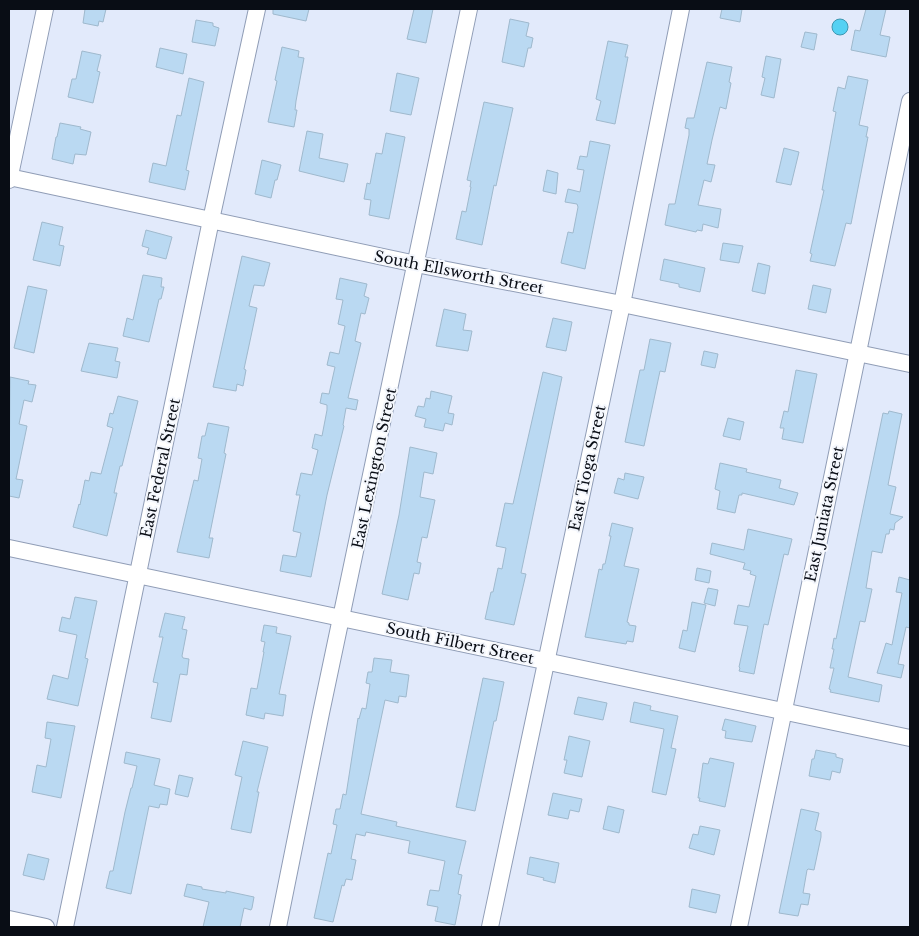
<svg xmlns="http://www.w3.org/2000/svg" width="919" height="936" font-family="'Libre Baskerville',serif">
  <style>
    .water { fill: #54d1f3; stroke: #3e96b0 }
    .building { fill: #bad9f2; stroke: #9fb9cd }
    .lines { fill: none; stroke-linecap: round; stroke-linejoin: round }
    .street-casing { stroke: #909db6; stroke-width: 18 }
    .street { stroke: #fff; stroke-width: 16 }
    .labels { text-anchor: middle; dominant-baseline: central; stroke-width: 4; stroke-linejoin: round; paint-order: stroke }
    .street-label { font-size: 15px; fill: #090d15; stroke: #f4f7fd }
  </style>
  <rect width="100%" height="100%" fill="#e2eafb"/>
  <circle class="water" cx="840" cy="27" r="8"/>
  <g class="building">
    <polygon points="85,9 106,9 103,22 99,21 98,26 83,23"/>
    <polygon points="273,9 309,9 306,21 273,14"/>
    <polygon points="414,9 433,9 426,43 407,39"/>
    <polygon points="722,9 742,9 740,22 720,18"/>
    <polygon points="866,9 886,9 880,35 890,37 886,57 851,50 855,30 860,31"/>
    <polygon points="510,19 529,23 526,36 533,38 531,48 528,48 524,67 502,62"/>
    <polygon points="196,20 213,23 213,26 219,28 215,46 192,42"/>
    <polygon points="805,32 817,34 814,50 801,47"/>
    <polygon points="608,41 628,45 625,57 628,57 615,124 596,120 601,101 596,99"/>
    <polygon points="282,47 299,51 298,57 304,58 296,101 295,110 297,110 294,127 268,122 277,81 275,80"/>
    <polygon points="160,48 187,54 183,74 156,67"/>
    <polygon points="82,51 101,55 97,71 100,72 93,103 68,97 72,79 76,79"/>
    <polygon points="766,56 781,59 774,98 761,95 765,78 762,77"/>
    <polygon points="707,62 732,67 729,82 731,83 726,109 720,107 712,140 707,164 715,165 711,182 704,180 698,205 721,209 718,228 703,224 702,231 697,230 696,232 665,225 669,204 675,204 689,135 689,129 685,128 687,118 694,118"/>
    <polygon points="397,73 419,78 411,115 390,111"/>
    <polygon points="848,76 868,80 859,125 868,127 866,137 868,137 851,224 846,223 835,266 810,261 812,254 810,253 824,190 822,190 836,112 833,111 838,87 845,89"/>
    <polygon points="189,78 204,82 186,170 189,171 185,190 149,182 153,163 166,166 177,115 181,116"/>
    <polygon points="484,102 513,108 496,186 494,185 482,245 456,239 462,211 466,212 471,187 470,187 471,181 467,180"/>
    <polygon points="60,123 81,127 80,129 91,132 86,155 75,154 73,164 52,159 56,137 57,137"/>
    <polygon points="307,131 323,134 319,158 348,164 344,182 299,171"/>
    <polygon points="386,133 405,137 389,219 369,215 371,200 364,199 367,183 370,184 376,153 382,154"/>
    <polygon points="590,141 610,145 585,269 561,263 568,232 573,233 578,207 577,204 565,202 568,189 580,192 584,170 577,169 580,156 587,157"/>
    <polygon points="784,148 799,152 791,185 776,182"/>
    <polygon points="262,160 281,165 277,180 275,180 271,198 255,194"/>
    <polygon points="547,170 558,173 556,194 543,191"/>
    <polygon points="42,222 63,227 59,245 64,246 60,266 33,260"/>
    <polygon points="146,230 172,237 166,259 147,254 149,248 142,246"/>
    <polygon points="723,243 743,246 739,263 720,260"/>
    <polygon points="242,256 270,263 264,286 254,285 249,306 257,308 244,369 246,370 243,386 237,384 236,391 213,387"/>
    <polygon points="664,259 705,268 700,292 679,287 679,284 660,280"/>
    <polygon points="758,263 770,266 765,294 752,291"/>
    <polygon points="143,275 162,278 161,287 164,287 161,299 159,299 149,342 123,336 127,318 133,320"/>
    <polygon points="340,278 367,284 364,296 369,298 365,314 361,313 355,341 361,343 348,398 358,400 356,410 346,408 343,425 344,426 327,495 311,577 280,571 283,555 296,557 301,533 293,531 300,495 296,495 301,473 312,475 318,450 312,448 315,434 322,436 327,410 327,405 320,403 322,393 329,394 335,367 327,365 330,352 339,354 345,326 338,324 343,300 336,299"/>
    <polygon points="813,285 831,289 826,313 808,309"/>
    <polygon points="28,286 47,290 34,353 14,348"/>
    <polygon points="444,309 466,314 463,330 472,331 468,351 436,346"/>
    <polygon points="553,318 572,322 566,351 546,347"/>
    <polygon points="650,339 671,343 665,372 660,371 644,446 625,442 640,370 644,370"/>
    <polygon points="89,343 118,348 115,361 120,362 117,378 81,371"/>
    <polygon points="704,351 718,354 715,368 701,365"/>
    <polygon points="796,370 817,374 803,443 782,439 784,428 780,428 784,411 788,412"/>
    <polygon points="543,372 562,377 521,573 526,574 514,625 485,619 491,592 493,592 498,568 502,569 506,548 496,546 505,503 513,504"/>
    <polygon points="10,377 29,381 28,384 36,385 32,402 24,400 19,424 27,426 16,479 23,480 19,498 9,496"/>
    <polygon points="431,391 452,396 448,413 454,414 452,425 445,423 443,431 424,427 426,419 415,416 418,406 424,407 426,398 430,399"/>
    <polygon points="118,396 138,401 122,466 120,466 114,493 117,493 107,536 73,527 79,504 80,505 85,480 89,481 91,472 101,474 113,428 107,426 110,413 113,414"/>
    <polygon points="889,411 902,414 888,485 896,487 890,514 903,517 895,523 894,530 890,529 889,534 886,534 882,553 872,551 866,588 872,589 865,622 860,621 848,677 882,685 879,702 830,692 831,690 829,689 834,668 830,668 834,649 832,649 834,638 836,639 883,413 888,414"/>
    <polygon points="728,418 744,422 740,440 723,436"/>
    <polygon points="208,423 229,427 224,453 226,454 209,538 213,538 209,558 177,552 194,480 198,481 202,459 198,458 202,436 205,436"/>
    <polygon points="410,447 437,453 433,474 424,472 420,497 435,500 427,538 422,537 417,562 421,563 419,574 414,573 408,600 382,594 399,515"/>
    <polygon points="720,463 747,469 746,472 781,480 779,488 798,493 794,505 742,493 742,495 739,495 735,513 717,509 720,491 715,489"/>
    <polygon points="625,473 644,477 638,499 614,493 618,478 624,480"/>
    <polygon points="612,523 633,528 624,566 639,569 627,622 629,623 629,625 636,626 633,642 627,641 626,644 585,637 599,569 602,570 603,564 605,564 611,536 609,536"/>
    <polygon points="748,529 792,539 788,555 784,554 768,625 764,624 754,674 739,671 740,668 739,667 748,626 734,624 738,605 749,607 756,576 750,574 751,571 743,569 745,563 710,554 712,543 744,550"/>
    <polygon points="697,568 711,571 709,583 695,580"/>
    <polygon points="899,577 910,580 910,628 906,627 898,664 904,665 901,678 877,673 886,643 892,645 902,593 896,592"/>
    <polygon points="708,588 718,590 715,606 704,603"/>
    <polygon points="75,597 97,601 85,658 88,659 78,706 47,699 53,675 68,679 77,635 59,631 62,617 70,619"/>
    <polygon points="692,602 706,605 695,652 679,648 683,630 687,631"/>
    <polygon points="165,613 185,617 182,629 187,630 182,656 183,658 189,659 187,675 180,674 171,722 151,718 158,683 153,682 163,637 159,637"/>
    <polygon points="264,625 277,627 276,633 291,636 279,694 286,695 283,716 265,713 264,719 246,715 251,688 257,689 264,652 263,652 265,642 261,641"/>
    <polygon points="374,658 392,660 390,672 409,675 406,697 399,696 398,703 385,700 361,814 397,822 396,826 466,841 458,874 462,875 458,894 461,895 455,925 435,921 438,907 427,905 430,890 439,891 445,861 408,853 410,841 366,832 365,836 356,834 351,859 356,860 352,880 346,879 344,886 342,885 333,922 314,918 328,853 331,854 337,825 333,824 336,809 340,809 343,794 346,795 358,718 359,719 362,708 366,709 370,684 366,683 368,672 372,672"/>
    <polygon points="483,678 504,682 496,721 494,721 475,811 456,807"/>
    <polygon points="578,697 607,703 603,720 574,714"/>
    <polygon points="634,702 651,706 650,710 678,716 671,748 676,749 666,795 652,792 664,729 630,722"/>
    <polygon points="725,719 756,726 752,742 725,738 726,731 722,730"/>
    <polygon points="47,722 75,726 61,798 32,792 37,765 46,767 51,739 45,738"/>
    <polygon points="569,736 590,741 582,777 564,773 567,760 564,760"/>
    <polygon points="243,741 268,747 257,792 259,792 251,833 231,829 242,777 235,775"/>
    <polygon points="816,750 836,754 836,757 843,759 840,773 832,771 830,780 809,776 812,759 814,759"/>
    <polygon points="126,752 160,759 154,785 170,789 167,805 160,804 159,808 149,806 131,894 106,888 110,871 113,871 125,812 131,788 132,788 137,766 124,763"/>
    <polygon points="710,758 734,763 725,807 699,801 700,798 698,798 703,763 708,764"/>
    <polygon points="179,775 193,778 188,797 175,794"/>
    <polygon points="553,793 582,799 579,812 570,810 568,819 548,815"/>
    <polygon points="608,806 624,810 619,833 603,829"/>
    <polygon points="801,809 819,813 815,830 821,832 821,837 814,870 808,869 807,870 803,893 810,894 808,905 801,904 798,916 779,913"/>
    <polygon points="700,826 720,830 714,855 689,848 693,834 698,835"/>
    <polygon points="28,854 49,859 44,880 23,875"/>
    <polygon points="530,857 559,863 555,883 543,880 544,878 527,874"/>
    <polygon points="187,884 202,887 202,889 226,893 226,891 254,897 252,908 251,910 244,908 240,927 203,927 209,902 184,896"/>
    <polygon points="692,889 720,895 716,913 689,907"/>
  </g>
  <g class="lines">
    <g class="street-casing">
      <g id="street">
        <polyline points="9,177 416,264 622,304 910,364"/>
        <polyline points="9,180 45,9"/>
        <polyline points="9,548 910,738"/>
        <polyline points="9,919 46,927"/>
        <polyline points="65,927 211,220 257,9"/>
        <polyline points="278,927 321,713 469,9"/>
        <polyline points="490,927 622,304 681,9"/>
        <polyline points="739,927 910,101"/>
      </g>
    </g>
    <use href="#street" class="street"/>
  </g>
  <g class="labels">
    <g class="street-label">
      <text transform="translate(459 272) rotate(11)">South Ellsworth Street</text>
      <text transform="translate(160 468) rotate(-78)">East Federal Street</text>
      <text transform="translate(374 468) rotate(-78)">East Lexington Street</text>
      <text transform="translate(587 468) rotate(-78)">East Tioga Street</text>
      <text transform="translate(824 514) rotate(-78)">East Juniata Street</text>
      <text transform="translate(460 643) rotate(12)">South Filbert Street</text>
    </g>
  </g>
  <rect width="919" height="936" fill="none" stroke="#090d15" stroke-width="20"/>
</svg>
